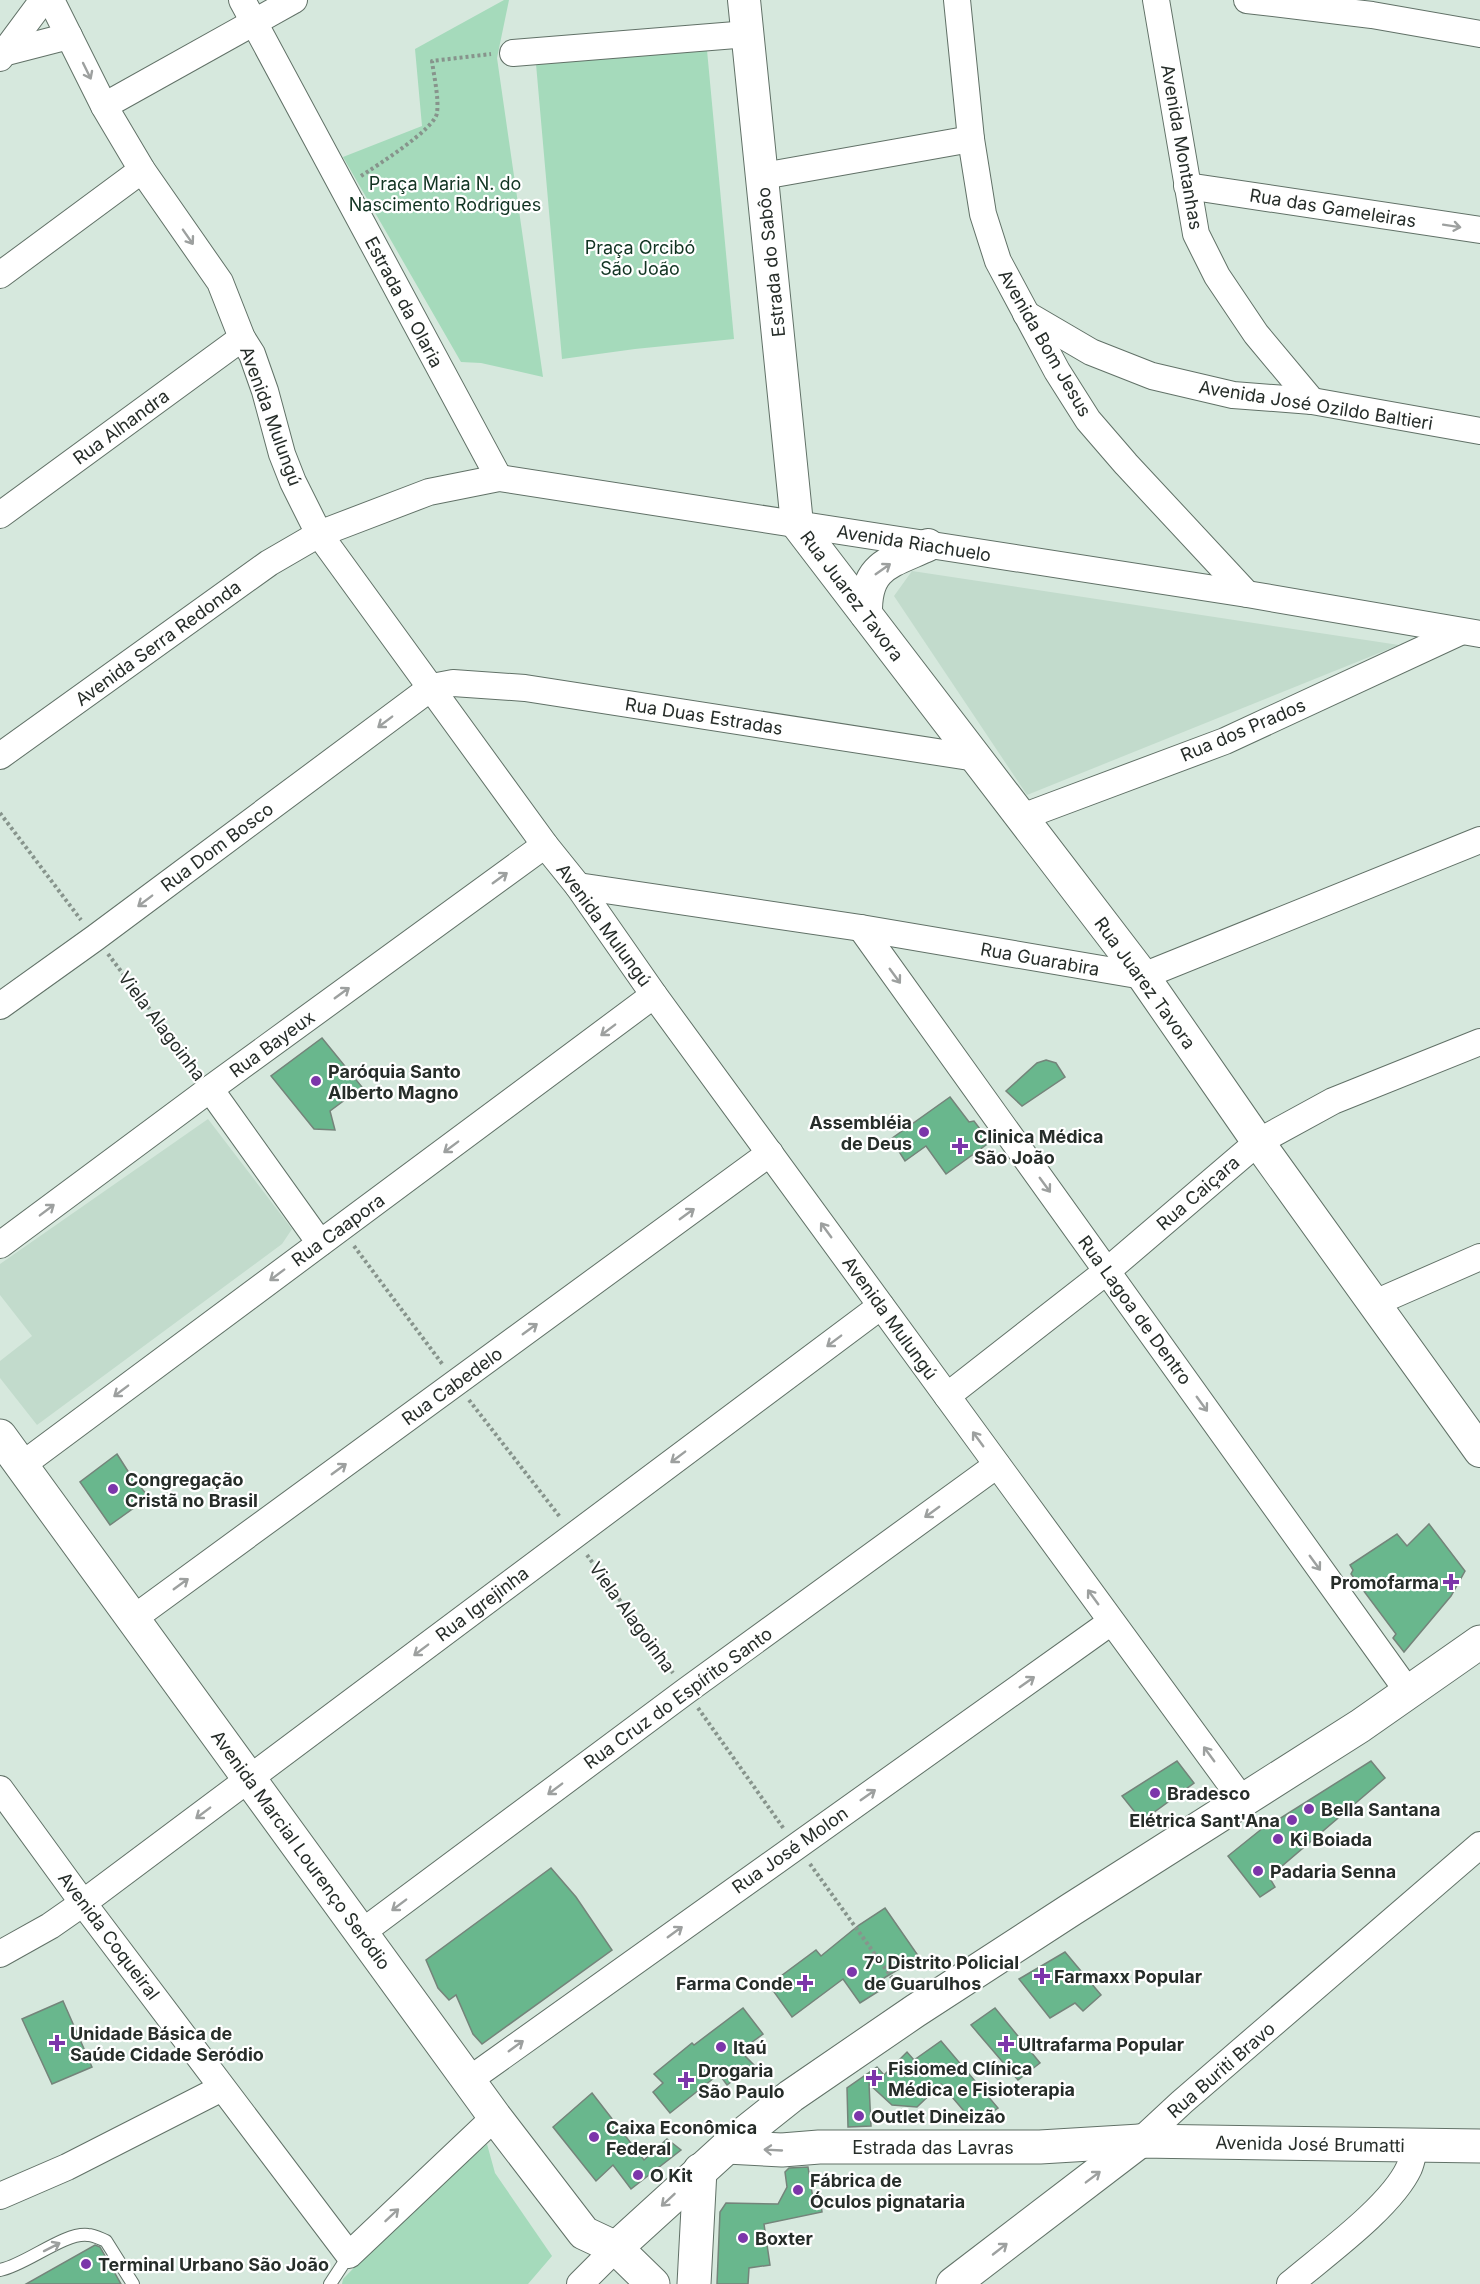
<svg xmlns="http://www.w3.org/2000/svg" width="1480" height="2284" font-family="Inter,sans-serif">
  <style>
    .built { fill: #c2dbcc }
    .green { fill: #a5dabb }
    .building { fill: #69b78d; stroke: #74847a; stroke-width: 1.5 }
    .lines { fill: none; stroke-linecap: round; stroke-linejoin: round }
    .service-casing { stroke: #617167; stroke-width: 14 }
    .minor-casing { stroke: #617167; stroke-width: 28 }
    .tertiary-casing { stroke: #617167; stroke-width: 34 }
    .secondary-casing { stroke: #617167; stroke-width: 35 }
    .path { stroke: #87948c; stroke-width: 4; stroke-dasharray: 3 3; stroke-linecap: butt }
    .service { stroke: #fff; stroke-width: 12 }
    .minor { stroke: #fff; stroke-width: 26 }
    .tertiary { stroke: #fff; stroke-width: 32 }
    .secondary { stroke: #fff; stroke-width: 33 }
    .oneway { stroke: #9da09f }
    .poi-dot { fill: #7c36aa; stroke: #fff; stroke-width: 2 }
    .labels { text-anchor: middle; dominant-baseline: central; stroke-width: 4.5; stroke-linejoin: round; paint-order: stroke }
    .street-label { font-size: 18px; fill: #262d29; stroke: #fff }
    .park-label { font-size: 18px; fill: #113422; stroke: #fff }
    .poi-label { font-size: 18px; font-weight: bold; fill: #262d29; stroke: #fff; text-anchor: start }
  </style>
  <rect width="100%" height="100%" fill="#d6e8dd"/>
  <g class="built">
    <polygon points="912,571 1399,645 1027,795 894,596"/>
    <polygon points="208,1119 292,1229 282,1244 37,1425 0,1378 0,1361 32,1336 0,1295 0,1264"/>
  </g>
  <g class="green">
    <polygon points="504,0 509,0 497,58 543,377 481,363 461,362 343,157 422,126 415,49"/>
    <polygon points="707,50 734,339 635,349 562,359 536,64"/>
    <polygon points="487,2144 495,2173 552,2256 528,2284 342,2284 343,2279 383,2238"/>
  </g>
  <g class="building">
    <polygon points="322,1038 362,1087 330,1111 335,1130 314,1129 271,1076"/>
    <polygon points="1046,1060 1056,1063 1065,1077 1022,1106 1006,1091 1037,1063"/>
    <polygon points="950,1097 969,1122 974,1121 990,1142 946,1174 926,1146 905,1161 891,1139"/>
    <polygon points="117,1454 131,1476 149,1497 110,1525 80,1482"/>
    <polygon points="1429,1524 1465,1571 1451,1596 1404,1652 1393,1638 1396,1634 1351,1574 1353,1570 1350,1565 1397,1534 1407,1546"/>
    <polygon points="1177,1761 1194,1783 1142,1821 1122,1796"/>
    <polygon points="1371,1761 1385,1778 1269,1877 1275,1887 1260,1897 1228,1856 1274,1819 1276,1821"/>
    <polygon points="551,1868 576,1897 612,1950 482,2044 473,2034 456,1995 449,2000 438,1988 426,1960"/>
    <polygon points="885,1908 919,1957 874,1984 879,1991 860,2003 843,1979 792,2017 769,1985 816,1950 821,1956 859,1925"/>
    <polygon points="1065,1952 1101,1995 1083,2011 1075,2003 1050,2018 1019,1979"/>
    <polygon points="63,2001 92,2067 52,2084 22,2019"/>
    <polygon points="743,2008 763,2034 740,2051 754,2065 727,2085 719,2074 670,2113 653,2092 663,2083 654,2074 692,2043 694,2045"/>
    <polygon points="995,2008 1040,2063 1018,2080 971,2025"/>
    <polygon points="941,2041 998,2108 979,2121 970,2118 941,2084 917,2107 892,2105 869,2084 871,2126 848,2127 847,2088 877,2067 884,2075 907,2052 914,2060"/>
    <polygon points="592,2093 644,2160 667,2139 681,2150 631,2189 613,2165 596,2181 553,2127"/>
    <polygon points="808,2167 814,2205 821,2205 822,2212 764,2224 770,2265 749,2268 748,2284 717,2284 720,2212 726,2203 778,2204 787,2187 785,2172 789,2168"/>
    <polygon points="95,2245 100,2247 121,2284 26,2284"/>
  </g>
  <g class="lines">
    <g class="service-casing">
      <g id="service">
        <path d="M0,2270C26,2265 64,2232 88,2235C94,2235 101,2239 106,2241L133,2284"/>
        <polyline points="330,2284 349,2255"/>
      </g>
    </g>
    <g class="minor-casing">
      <g id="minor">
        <polyline points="51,0 104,106 142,170 220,282 242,338 252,354 265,391 282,454 293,482 319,534 545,845 578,886 654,995 1243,1801"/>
        <polyline points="242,0 499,478"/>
        <polyline points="957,0 971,139 983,214 998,261 1057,371 1088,420 1126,464 1247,594"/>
        <polyline points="1156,0 1196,234 1217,276 1256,334 1312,401"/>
        <polyline points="1247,0 1372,15 1480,34"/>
        <polyline points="7,52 69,36"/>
        <polyline points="513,53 748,34"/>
        <polyline points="0,58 43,0"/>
        <polyline points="104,106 294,0"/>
        <polyline points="763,176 971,139"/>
        <polyline points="1187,186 1480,230"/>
        <polyline points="0,275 142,170"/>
        <polyline points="1026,314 1091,352 1152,376 1233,395 1312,401 1480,431"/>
        <polyline points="0,515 242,338"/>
        <polyline points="0,756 269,563 319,534 429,492 499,478 1247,594 1480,634"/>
        <polyline points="1022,817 1225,741 1460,632"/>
        <polyline points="578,886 861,928 1143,976 1480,840"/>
        <polyline points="861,928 1409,1693"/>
        <polyline points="0,1006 95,938 432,687 453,683 525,688 976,758"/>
        <polyline points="210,1089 320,1243"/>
        <polyline points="0,1245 210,1089 545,845"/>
        <polyline points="1375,1303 1480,1257"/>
        <polyline points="947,1396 1107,1271 1258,1142 1333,1101 1480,1042"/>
        <polyline points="22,1465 654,995"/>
        <polyline points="134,1618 770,1153"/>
        <polyline points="0,1789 83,1903 349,2255 495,2117"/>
        <polyline points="361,1933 686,1691 997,1465"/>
        <polyline points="0,1954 50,1926 83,1903 881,1306"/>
        <polyline points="469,2080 1111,1622"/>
        <polyline points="1140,2141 1182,2102 1480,1845"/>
        <polyline points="0,2196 67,2167 222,2088"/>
        <polyline points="580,2284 616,2248"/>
        <path d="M1290,2284C1324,2255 1391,2207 1409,2168C1412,2161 1413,2153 1415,2146"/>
      </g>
    </g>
    <g class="tertiary-casing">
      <g id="tertiary">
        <polyline points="744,0 797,524 1143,976 1258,1142 1480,1451"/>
        <path d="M866,614C865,565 889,563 928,545"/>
      </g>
    </g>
    <g class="secondary-casing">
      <g id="secondary">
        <polyline points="0,1436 495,2117 584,2233 616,2248 653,2284"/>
        <polyline points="727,2147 782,2150 819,2147 1040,2147 1140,2141 1480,2146"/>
        <polyline points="616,2248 727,2147 791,2096 915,2011 1072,1909 1360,1726 1480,1642"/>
        <polyline points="694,2284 700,2170"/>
        <polyline points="953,2284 1140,2141"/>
      </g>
    </g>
    <g class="path">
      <path d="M361,176C376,166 435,129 437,113C439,97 434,77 432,61L491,54"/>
      <polyline points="0,813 81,920"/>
      <polyline points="108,954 198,1073"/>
      <polyline points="354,1246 443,1365"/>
      <polyline points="469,1400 560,1517"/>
      <polyline points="587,1555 673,1673"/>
      <polyline points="698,1708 784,1829"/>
      <polyline points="810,1864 900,1989"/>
    </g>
    <use href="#service" class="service"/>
    <use href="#minor" class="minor"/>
    <use href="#tertiary" class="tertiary"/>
    <use href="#secondary" class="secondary"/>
  </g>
  <defs><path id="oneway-shaft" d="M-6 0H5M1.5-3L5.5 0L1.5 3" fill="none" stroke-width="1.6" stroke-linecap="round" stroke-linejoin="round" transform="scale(1.5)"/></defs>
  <g class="oneway">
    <use href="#oneway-shaft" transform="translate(87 71) rotate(64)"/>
    <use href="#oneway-shaft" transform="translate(1452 226) rotate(9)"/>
    <use href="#oneway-shaft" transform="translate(188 237) rotate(55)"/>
    <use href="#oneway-shaft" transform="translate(883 569) rotate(-35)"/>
    <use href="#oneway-shaft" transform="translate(385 722) rotate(143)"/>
    <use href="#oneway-shaft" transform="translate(500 878) rotate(-36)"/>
    <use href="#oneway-shaft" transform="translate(145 901) rotate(143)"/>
    <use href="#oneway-shaft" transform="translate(895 976) rotate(54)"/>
    <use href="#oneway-shaft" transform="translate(342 993) rotate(-36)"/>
    <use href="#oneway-shaft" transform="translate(608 1030) rotate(143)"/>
    <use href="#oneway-shaft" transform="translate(451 1147) rotate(143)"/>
    <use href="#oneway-shaft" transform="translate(1045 1185) rotate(54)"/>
    <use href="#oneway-shaft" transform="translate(47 1210) rotate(-37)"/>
    <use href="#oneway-shaft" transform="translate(687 1214) rotate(-36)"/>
    <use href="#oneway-shaft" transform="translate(826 1230) rotate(-126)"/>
    <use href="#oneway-shaft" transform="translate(277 1275) rotate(143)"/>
    <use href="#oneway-shaft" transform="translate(530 1329) rotate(-36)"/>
    <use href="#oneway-shaft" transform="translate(834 1341) rotate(143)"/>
    <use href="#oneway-shaft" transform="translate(121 1391) rotate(143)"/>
    <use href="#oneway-shaft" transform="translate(1202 1404) rotate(54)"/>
    <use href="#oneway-shaft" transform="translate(978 1439) rotate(-126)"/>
    <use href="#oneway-shaft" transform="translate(678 1457) rotate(143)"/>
    <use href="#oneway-shaft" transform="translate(339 1469) rotate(-36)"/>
    <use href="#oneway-shaft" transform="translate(932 1512) rotate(144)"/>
    <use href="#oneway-shaft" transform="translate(1315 1563) rotate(54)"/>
    <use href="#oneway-shaft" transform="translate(181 1584) rotate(-36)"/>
    <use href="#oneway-shaft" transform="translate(1093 1597) rotate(-126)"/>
    <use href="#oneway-shaft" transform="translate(421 1650) rotate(143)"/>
    <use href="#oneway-shaft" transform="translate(1027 1682) rotate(-35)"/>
    <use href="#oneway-shaft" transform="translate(1209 1754) rotate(-126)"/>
    <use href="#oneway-shaft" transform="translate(555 1789) rotate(143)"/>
    <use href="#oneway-shaft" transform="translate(868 1795) rotate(-35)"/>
    <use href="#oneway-shaft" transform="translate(203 1813) rotate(143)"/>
    <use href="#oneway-shaft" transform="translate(399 1905) rotate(143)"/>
    <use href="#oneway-shaft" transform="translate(675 1932) rotate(-36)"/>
    <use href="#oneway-shaft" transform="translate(516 2046) rotate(-36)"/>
    <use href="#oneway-shaft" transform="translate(773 2150) rotate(-177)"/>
    <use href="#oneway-shaft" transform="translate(1093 2177) rotate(-37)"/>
    <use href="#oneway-shaft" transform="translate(668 2200) rotate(137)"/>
    <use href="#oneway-shaft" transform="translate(392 2215) rotate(-43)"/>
    <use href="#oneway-shaft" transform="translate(52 2247) rotate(-27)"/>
    <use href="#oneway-shaft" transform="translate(1000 2249) rotate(-38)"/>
  </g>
  <g class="poi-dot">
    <circle cx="316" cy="1081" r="6"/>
    <circle cx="924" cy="1132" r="6"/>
    <path d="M957 1137h6v6h6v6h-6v6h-6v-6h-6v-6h6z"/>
    <circle cx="113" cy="1489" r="6"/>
    <path d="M1448 1573h6v6h6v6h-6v6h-6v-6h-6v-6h6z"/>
    <circle cx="1155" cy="1793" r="6"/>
    <circle cx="1309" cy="1809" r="6"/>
    <circle cx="1292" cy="1820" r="6"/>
    <circle cx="1278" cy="1839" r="6"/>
    <circle cx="1258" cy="1871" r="6"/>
    <circle cx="852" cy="1972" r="6"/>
    <path d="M1039 1967h6v6h6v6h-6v6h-6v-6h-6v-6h6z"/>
    <path d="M802 1974h6v6h6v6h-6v6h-6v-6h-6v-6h6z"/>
    <path d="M54 2034h6v6h6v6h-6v6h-6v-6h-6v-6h6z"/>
    <path d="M1003 2035h6v6h6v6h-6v6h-6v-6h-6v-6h6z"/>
    <circle cx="721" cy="2047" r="6"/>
    <path d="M871 2069h6v6h6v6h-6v6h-6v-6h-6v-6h6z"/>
    <path d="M683 2071h6v6h6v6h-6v6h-6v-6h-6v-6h6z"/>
    <circle cx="859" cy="2116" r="6"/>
    <circle cx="594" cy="2137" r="6"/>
    <circle cx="638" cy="2175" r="6"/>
    <circle cx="798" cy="2190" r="6"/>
    <circle cx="743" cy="2238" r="6"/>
    <circle cx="86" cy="2264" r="6"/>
  </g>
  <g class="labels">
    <g class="street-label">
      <text transform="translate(1182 147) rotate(80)">Avenida Montanhas</text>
      <text transform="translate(1333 208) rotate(9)">Rua das Gameleiras</text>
      <text transform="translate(771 262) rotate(-96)">Estrada do Sabôo</text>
      <text transform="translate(404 302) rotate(62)">Estrada da Olaria</text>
      <text transform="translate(1045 343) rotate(60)">Avenida Bom Jesus</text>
      <text transform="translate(1316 405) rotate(9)">Avenida José Ozildo Baltieri</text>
      <text transform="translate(271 416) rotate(70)">Avenida Mulungú</text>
      <text transform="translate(121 427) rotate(-36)">Rua Alhandra</text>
      <text transform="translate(914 543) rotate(9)">Avenida Riachuelo</text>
      <text transform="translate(852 596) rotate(53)">Rua Juarez Tavora</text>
      <text transform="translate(158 643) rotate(-36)">Avenida Serra Redonda</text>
      <text transform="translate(704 716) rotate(9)">Rua Duas Estradas</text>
      <text transform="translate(1243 730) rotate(-23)">Rua dos Prados</text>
      <text transform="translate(217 847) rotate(-37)">Rua Dom Bosco</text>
      <text transform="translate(604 925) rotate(54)">Avenida Mulungú</text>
      <text transform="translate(1040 959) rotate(10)">Rua Guarabira</text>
      <text transform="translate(1145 983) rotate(54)">Rua Juarez Tavora</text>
      <text transform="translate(162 1026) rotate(53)">Viela Alagoinha</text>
      <text transform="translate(272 1044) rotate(-36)">Rua Bayeux</text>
      <text transform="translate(1198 1193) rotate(-41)">Rua Caiçara</text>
      <text transform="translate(338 1230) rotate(-36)">Rua Caapora</text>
      <text transform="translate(1135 1310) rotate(54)">Rua Lagoa de Dentro</text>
      <text transform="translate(890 1318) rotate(54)">Avenida Mulungú</text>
      <text transform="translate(452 1386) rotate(-36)">Rua Cabedelo</text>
      <text transform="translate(482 1604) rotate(-37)">Rua Igrejinha</text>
      <text transform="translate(632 1617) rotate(54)">Viela Alagoinha</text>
      <text transform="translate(678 1698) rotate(-36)">Rua Cruz do Espírito Santo</text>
      <text transform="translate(301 1850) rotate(54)">Avenida Marcial Lourenço Seródio</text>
      <text transform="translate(790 1850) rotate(-35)">Rua José Molon</text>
      <text transform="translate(109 1936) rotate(53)">Avenida Coqueiral</text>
      <text transform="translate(1221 2070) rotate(-41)">Rua Buriti Bravo</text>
      <text transform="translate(1310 2144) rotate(1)">Avenida José Brumatti</text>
      <text x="933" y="2147">Estrada das Lavras</text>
    </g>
    <g class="park-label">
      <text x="445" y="183">Praça Maria N. do<tspan x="445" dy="21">Nascimento Rodrigues</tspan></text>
      <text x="640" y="247">Praça Orcibó<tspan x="640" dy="21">São João</tspan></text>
    </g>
    <g class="poi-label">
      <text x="328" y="1071">Paróquia Santo<tspan x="328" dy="21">Alberto Magno</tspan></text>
      <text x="912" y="1122" text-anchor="end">Assembléia<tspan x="912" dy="21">de Deus</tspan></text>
      <text x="974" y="1136">Clinica Médica<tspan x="974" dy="21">São João</tspan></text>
      <text x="125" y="1479">Congregação<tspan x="125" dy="21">Cristã no Brasil</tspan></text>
      <text x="1439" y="1582" text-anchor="end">Promofarma</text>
      <text x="1167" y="1793">Bradesco</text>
      <text x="1321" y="1809">Bella Santana</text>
      <text x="1280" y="1820" text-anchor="end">Elétrica Sant'Ana</text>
      <text x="1290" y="1839">Ki Boiada</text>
      <text x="1270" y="1871">Padaria Senna</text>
      <text x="864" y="1962">7º Distrito Policial<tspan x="864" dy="21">de Guarulhos</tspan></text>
      <text x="1054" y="1976">Farmaxx Popular</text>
      <text x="793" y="1983" text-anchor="end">Farma Conde</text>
      <text x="70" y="2033">Unidade Básica de<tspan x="70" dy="21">Saúde Cidade Seródio</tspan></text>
      <text x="1018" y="2044">Ultrafarma Popular</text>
      <text x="733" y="2047">Itaú</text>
      <text x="888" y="2068">Fisiomed Clínica<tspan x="888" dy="21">Médica e Fisioterapia</tspan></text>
      <text x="698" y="2070">Drogaria<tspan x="698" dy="21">São Paulo</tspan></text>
      <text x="871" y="2116">Outlet Dineizão</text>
      <text x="606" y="2127">Caixa Econômica<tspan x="606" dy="21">Federal</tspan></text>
      <text x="650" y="2175">O Kit</text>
      <text x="810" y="2180">Fábrica de<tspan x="810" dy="21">Óculos pignataria</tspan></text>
      <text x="755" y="2238">Boxter</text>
      <text x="98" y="2264">Terminal Urbano São João</text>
    </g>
  </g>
</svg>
